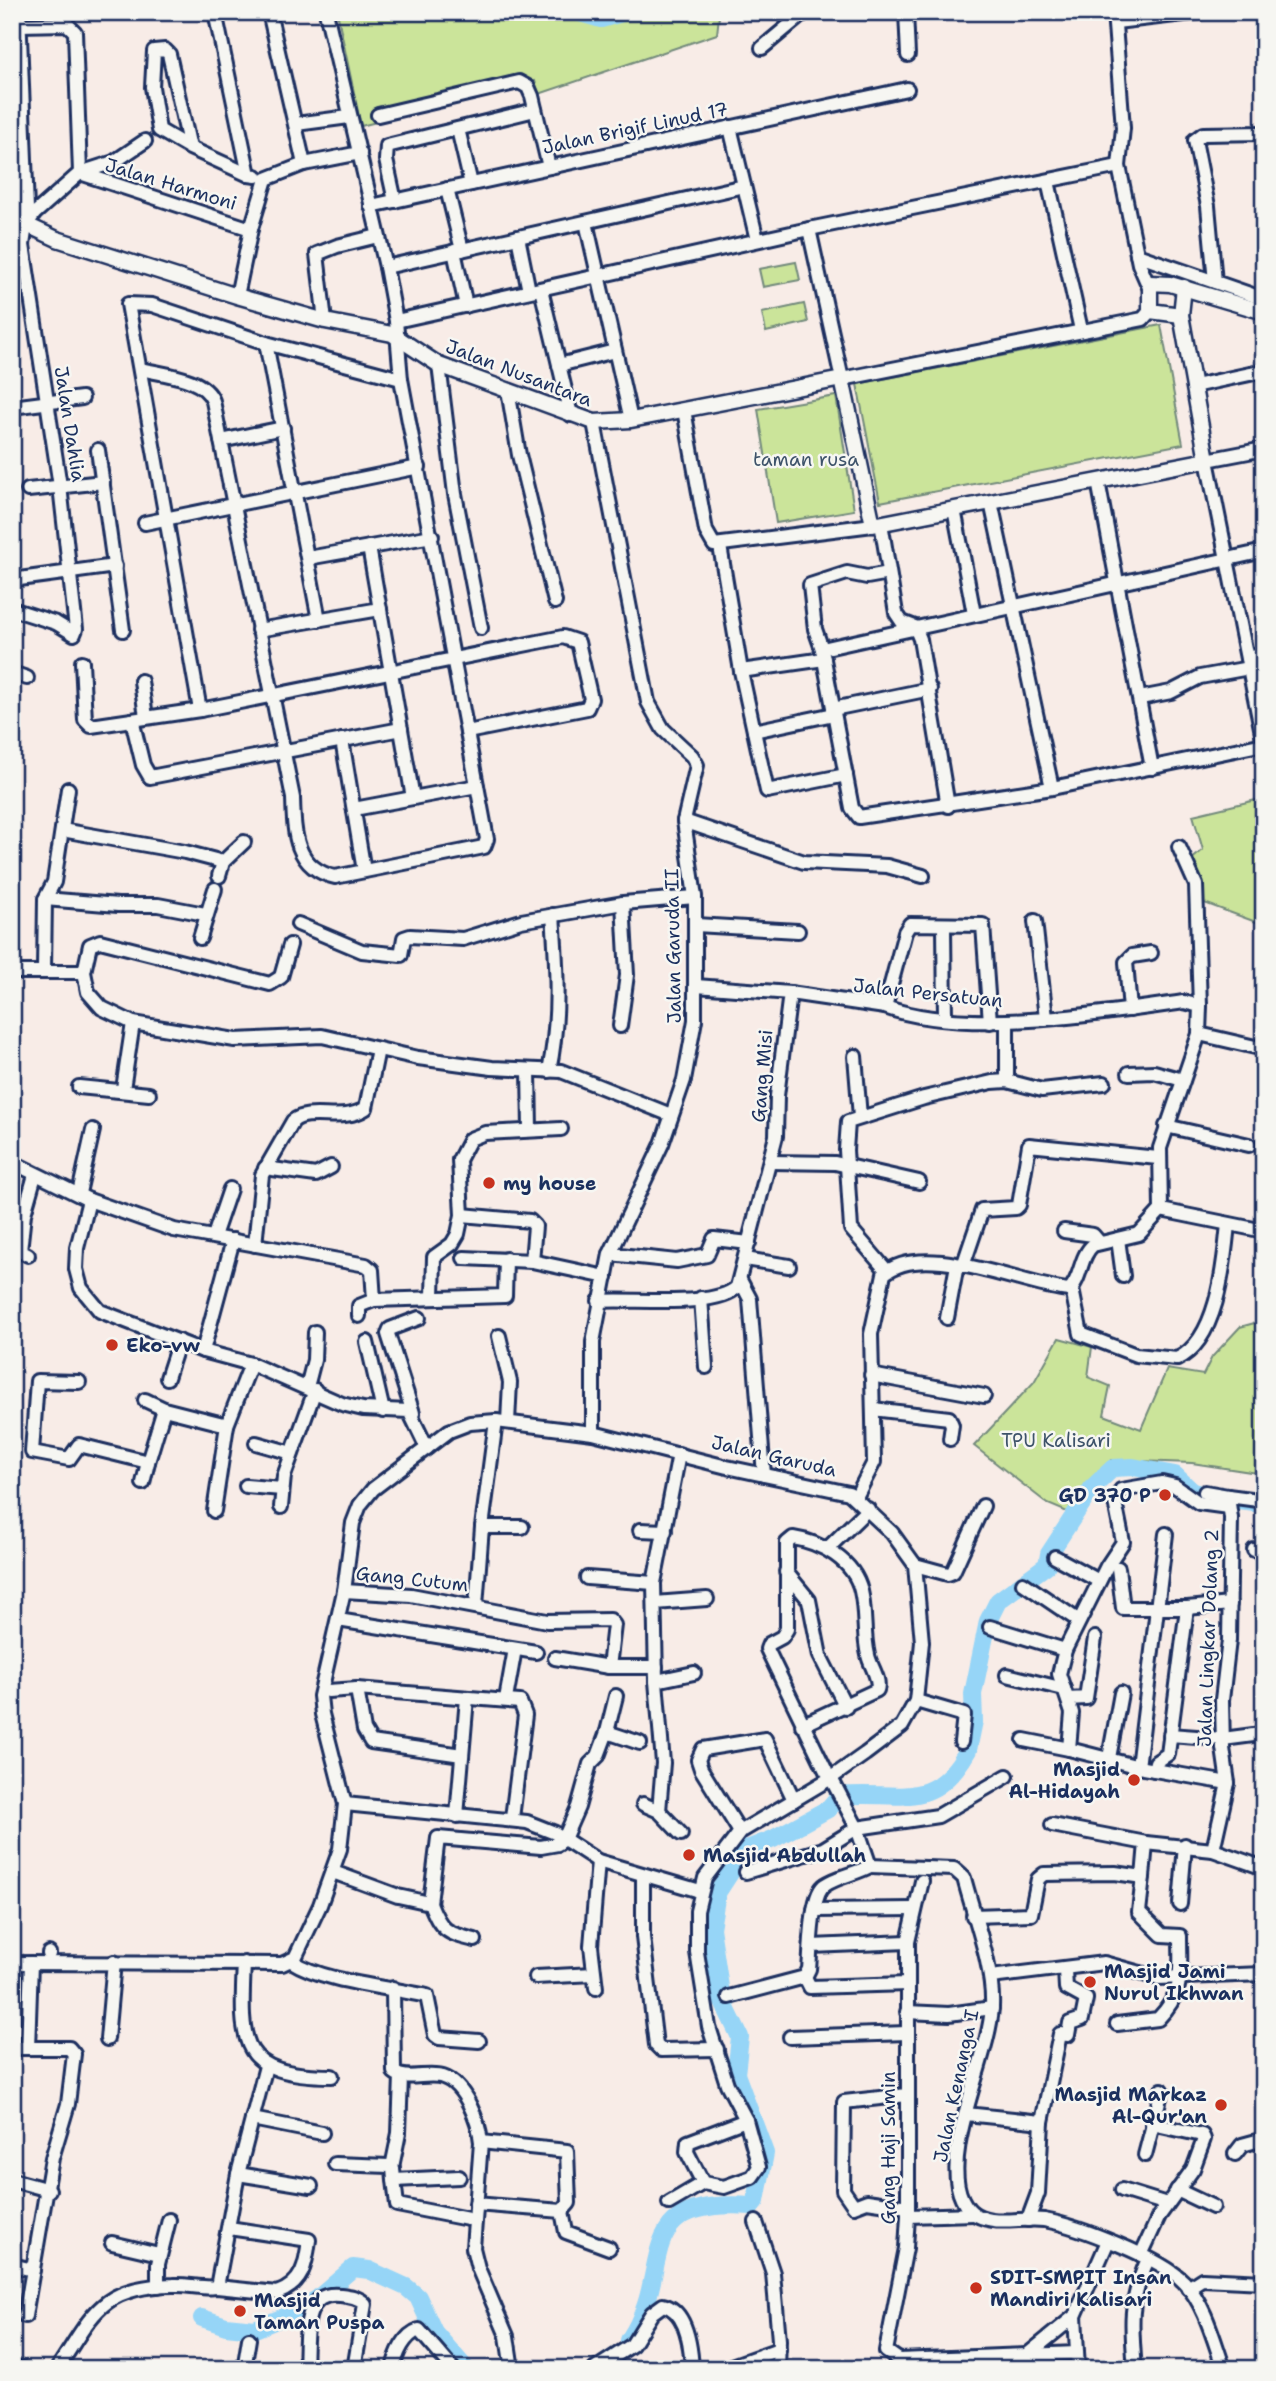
<svg xmlns="http://www.w3.org/2000/svg" width="1276" height="2381" font-family="'Shantell Sans',sans-serif">
  <style>
    .green { fill: #cbe49a; stroke: #738a7c; stroke-width: 2 }
    .lines { fill: none; stroke-linecap: round; stroke-linejoin: round }
    .river { stroke: #96d5f7; stroke-width: 18 }
    .minor-casing { stroke: #1b2f5e; stroke-width: 18 }
    .major-casing { stroke: #1b2f5e; stroke-width: 19 }
    .minor { stroke: #f6f6f2; stroke-width: 12 }
    .major { stroke: #f6f6f2; stroke-width: 14 }
    .poi-dot { fill: #c8321e; stroke: #f6f6f2; stroke-width: 2.5 }
    .labels { text-anchor: middle; dominant-baseline: central; stroke-width: 5; stroke-linejoin: round; paint-order: stroke }
    .street-label { font-size: 19px; fill: #1b2f5e; stroke: #f6f6f2 }
    .park-label { font-size: 19px; fill: #3e536a; stroke: #f6f6f2 }
    .poi-label { font-size: 19px; font-weight: bold; fill: #1b2f5e; stroke: #f6f6f2; text-anchor: start }
  </style>
  <rect width="100%" height="100%" fill="#f8ece7"/>
  <filter id="ink" filterUnits="userSpaceOnUse"><feTurbulence type="fractalNoise" baseFrequency=".0143" numOctaves="2"/><feDisplacementMap in="SourceGraphic" scale="14" xChannelSelector="R" yChannelSelector="G"/><feConvolveMatrix kernelMatrix="1 2 1 2 8 2 1 2 1" color-interpolation-filters="sRGB"/></filter>
  <g filter="url(#ink)">
    <g class="green">
      <polygon points="337,12 724,12 719,16 717,34 539,94 535,81 361,126"/>
      <polygon points="796,262 800,280 763,287 759,269"/>
      <polygon points="804,304 808,322 766,332 762,313"/>
      <polygon points="1161,325 1183,444 880,502 857,384"/>
      <polygon points="836,396 854,510 776,523 758,409"/>
      <polygon points="1264,798 1264,925 1191,898 1184,866 1203,850 1193,815"/>
      <polygon points="1264,1311 1264,1474 1192,1463 1111,1460 1072,1514 1048,1504 974,1446 1034,1382 1059,1338 1092,1347 1088,1377 1110,1386 1104,1415 1141,1429 1167,1369 1203,1375 1212,1357 1240,1327 1262,1321 1261,1312"/>
    </g>
    <g class="lines">
      <g class="river">
        <polyline points="577,12 601,19 625,12"/>
        <polyline points="202,2318 226,2326 255,2329 291,2314 317,2299 353,2268 369,2270 406,2287 418,2297 434,2332 466,2369"/>
        <path d="M629,2340C676,2271 626,2197 752,2206L756,2201L765,2153L736,2074L740,2037L722,2000L711,1928L717,1893L745,1850L773,1839L828,1809L839,1796C898,1790 932,1814 968,1750L974,1721L973,1694L988,1621L998,1601L1047,1565L1049,1554L1092,1488L1113,1468L1133,1467L1175,1475L1192,1491L1205,1497L1264,1504"/>
      </g>
      <g class="minor-casing">
        <g id="minor">
          <polyline points="19,12 27,209 22,223"/>
          <polyline points="215,12 249,175 256,176"/>
          <polyline points="269,12 304,164"/>
          <polyline points="906,12 908,55"/>
          <polyline points="1114,12 1123,128 1119,166 1139,264 1149,287"/>
          <polyline points="1116,22 1201,12"/>
          <polyline points="19,25 67,24 75,32 80,173"/>
          <polyline points="762,48 805,12"/>
          <polyline points="378,115 519,82 528,87 532,96 549,167"/>
          <polyline points="296,124 349,117"/>
          <polyline points="730,127 757,240"/>
          <polyline points="458,129 471,184"/>
          <polyline points="190,148 169,54 165,50 154,51 152,87 159,130 190,148 249,175"/>
          <polyline points="80,173 251,229"/>
          <polyline points="1048,181 1081,330"/>
          <polyline points="447,189 462,250"/>
          <polyline points="395,201 386,160 387,146 535,110"/>
          <polyline points="371,206 907,89"/>
          <polyline points="586,222 631,420"/>
          <polyline points="809,229 1119,166"/>
          <polyline points="518,237 529,291"/>
          <polyline points="454,251 466,306"/>
          <polyline points="1137,255 1264,299"/>
          <polyline points="386,267 744,186"/>
          <polyline points="1215,282 1208,206 1195,140 1203,134 1264,133"/>
          <polyline points="541,289 571,415"/>
          <polyline points="237,296 251,229 266,179 304,164 360,153"/>
          <polyline points="325,321 317,254 337,246 378,236"/>
          <polyline points="396,321 809,229 842,379 1143,319 1150,311"/>
          <polyline points="266,343 319,620"/>
          <polyline points="439,365 455,494 481,628"/>
          <polyline points="559,365 615,351"/>
          <path d="M141,369C164,375 204,377 213,401L293,798C294,831 294,868 335,877L484,847L487,839L401,379L396,321L386,267L326,12"/>
          <polyline points="1194,386 1264,371"/>
          <polyline points="508,390 519,455 555,602"/>
          <polyline points="12,407 82,398"/>
          <polyline points="684,410 706,531 714,545 873,525"/>
          <polyline points="221,441 283,428"/>
          <polyline points="1264,449 1207,460 1264,743"/>
          <polyline points="98,450 123,630"/>
          <polyline points="1098,481 1152,768"/>
          <polyline points="28,490 103,482"/>
          <polyline points="991,502 1052,788"/>
          <polyline points="954,509 974,614"/>
          <polyline points="145,523 419,467"/>
          <polyline points="881,523 896,613 902,622 915,627 920,639 948,806"/>
          <polyline points="720,546 741,671 767,791 846,775"/>
          <polyline points="369,547 413,798"/>
          <polyline points="1264,551 822,649 852,808 859,817 1052,788 1264,744"/>
          <polyline points="308,558 432,536"/>
          <polyline points="12,580 115,566"/>
          <polyline points="12,609 56,623 74,634 76,629 60,486 23,245 26,225 35,213 80,173 114,162 145,141"/>
          <polyline points="258,630 380,609"/>
          <polyline points="822,649 815,629 810,585 847,573 867,577 889,573"/>
          <polyline points="1247,658 1264,654"/>
          <polyline points="82,662 85,720 91,726 200,710 563,637 578,642 591,699 587,708 467,732"/>
          <polyline points="741,671 824,659"/>
          <polyline points="12,673 27,678"/>
          <polyline points="141,681 146,717"/>
          <polyline points="1140,698 1171,692 1200,677 1249,668"/>
          <polyline points="833,709 930,689"/>
          <polyline points="200,710 128,304 152,305 266,343 401,379"/>
          <polyline points="132,720 143,765 150,777 401,729"/>
          <polyline points="754,731 834,714"/>
          <polyline points="342,740 364,871"/>
          <polyline points="354,809 477,786"/>
          <polyline points="684,821 804,862 887,866 923,876"/>
          <polyline points="62,830 185,852 223,862"/>
          <polyline points="1179,847 1196,885 1200,1006"/>
          <polyline points="219,876 223,862 244,842"/>
          <polyline points="45,899 118,905 158,905 205,914"/>
          <polyline points="1035,921 1046,1018"/>
          <polyline points="298,924 362,951 401,955 404,938 410,936 463,939 521,921 623,903 695,897"/>
          <polyline points="696,925 798,931"/>
          <polyline points="944,927 945,1018"/>
          <polyline points="200,938 215,889"/>
          <polyline points="290,945 281,977 270,984 100,941 90,945 84,972 88,992 102,1008 133,1023 235,1040 322,1036 418,1058 492,1068 561,1071 671,1115"/>
          <polyline points="44,970 45,899 54,882 68,789"/>
          <polyline points="12,972 84,972"/>
          <path d="M696,986L790,993L885,1007C964,1036 1101,1014 1184,1002L1200,1006L1199,1034L1160,1148L1161,1210L1139,1234L1093,1245C1079,1257 1082,1279 1069,1290C1022,1286 924,1239 884,1274L871,1334L874,1462L856,1497"/>
          <polyline points="885,1007 905,932 910,924 983,925 990,1022"/>
          <polyline points="1130,1010 1126,962 1132,956 1151,953"/>
          <polyline points="620,1026 627,975 623,903"/>
          <polyline points="1199,1034 1264,1049"/>
          <polyline points="855,1056 860,1117"/>
          <polyline points="529,1070 530,1130"/>
          <path d="M549,1071C560,1019 557,968 553,915"/>
          <polyline points="1129,1073 1154,1072 1183,1080"/>
          <polyline points="1007,1081 1007,1021"/>
          <polyline points="79,1087 149,1094"/>
          <polyline points="123,1089 133,1023"/>
          <polyline points="1166,1126 1249,1145"/>
          <polyline points="12,1162 89,1200 77,1248 76,1269 81,1288 100,1311 203,1351 251,1364 342,1404 363,1409 409,1411 427,1448"/>
          <polyline points="771,1162 835,1163 919,1182"/>
          <polyline points="265,1168 316,1175 331,1167"/>
          <polyline points="79,1193 93,1130"/>
          <polyline points="89,1200 174,1230 366,1265 372,1270 374,1300"/>
          <polyline points="1161,1210 1264,1231"/>
          <polyline points="462,1215 530,1221 535,1226 532,1261"/>
          <polyline points="1064,1231 1093,1235 1099,1242"/>
          <polyline points="214,1236 230,1189"/>
          <polyline points="1118,1239 1123,1276"/>
          <path d="M255,1245L262,1175L293,1121C311,1107 342,1124 366,1108L378,1049"/>
          <polyline points="610,1254 677,1261 707,1255 714,1239 749,1243"/>
          <polyline points="28,1255 20,1251 24,1214 35,1175"/>
          <polyline points="464,1258 532,1261 606,1277"/>
          <polyline points="745,1259 789,1266"/>
          <polyline points="963,1266 982,1210 1016,1208 1019,1205 1029,1145 1158,1158"/>
          <polyline points="887,1271 851,1229 846,1150 848,1122 924,1098 992,1082 1007,1081 1042,1090 1104,1083"/>
          <polyline points="740,1280 750,1299 764,1475"/>
          <path d="M1072,1289L1081,1334L1136,1355L1177,1359C1218,1340 1224,1264 1228,1224"/>
          <polyline points="433,1297 434,1257 452,1244 458,1234 462,1215 459,1160 470,1139 485,1133 561,1129"/>
          <polyline points="701,1298 706,1367"/>
          <path d="M599,1301C632,1298 715,1309 737,1287L776,1136L777,1096L790,993"/>
          <polyline points="359,1316 359,1306 374,1300 505,1296 506,1259"/>
          <polyline points="947,1318 957,1265"/>
          <polyline points="499,1336 510,1382 508,1422"/>
          <polyline points="367,1342 383,1411"/>
          <polyline points="203,1351 233,1240"/>
          <polyline points="871,1375 984,1396"/>
          <polyline points="167,1378 179,1341"/>
          <polyline points="79,1382 37,1381 32,1452 69,1459 79,1445 148,1462 164,1409 227,1425 251,1364"/>
          <polyline points="307,1387 314,1360 315,1332"/>
          <polyline points="145,1400 164,1409"/>
          <polyline points="873,1409 949,1418 952,1425 950,1439"/>
          <polyline points="413,1413 388,1334 390,1329 419,1318"/>
          <polyline points="593,1433 593,1342 610,1254 662,1144 684,1080 695,1020 695,897 684,821 697,765 692,756 663,729 648,702 594,422"/>
          <polyline points="256,1443 292,1453"/>
          <polyline points="143,1483 148,1462"/>
          <polyline points="246,1486 282,1489"/>
          <polyline points="1205,1492 1228,1496 1231,1518 1229,1640 1222,1700 1223,1748 1228,1783 1213,1850"/>
          <polyline points="1228,1496 1258,1500"/>
          <polyline points="281,1507 284,1476 315,1390"/>
          <polyline points="1228,1507 1199,1503 1175,1486 1162,1483 1121,1490 1115,1502 1123,1542 1107,1566 1065,1650 1059,1674 1072,1713 1069,1749 1143,1768 1228,1783"/>
          <polyline points="214,1511 227,1425"/>
          <polyline points="482,1527 522,1527"/>
          <polyline points="640,1530 665,1531"/>
          <polyline points="828,1548 868,1509"/>
          <polyline points="1254,1550 1264,1551"/>
          <polyline points="1055,1557 1099,1581"/>
          <polyline points="915,1565 948,1574 953,1572 983,1506"/>
          <polyline points="1118,1568 1123,1608 1187,1608 1230,1604"/>
          <polyline points="786,1572 809,1600 820,1656 846,1707"/>
          <polyline points="587,1578 654,1583"/>
          <polyline points="1023,1583 1079,1621"/>
          <polyline points="344,1591 411,1595 547,1621 610,1620 614,1625 609,1667"/>
          <polyline points="655,1603 707,1599"/>
          <polyline points="476,1606 482,1527 496,1421"/>
          <polyline points="338,1620 536,1652"/>
          <polyline points="990,1627 1065,1650"/>
          <polyline points="555,1658 609,1667 656,1667"/>
          <polyline points="1007,1675 1064,1689"/>
          <polyline points="656,1681 694,1673"/>
          <polyline points="357,1689 364,1730 371,1742 462,1755"/>
          <polyline points="328,1691 357,1689 520,1702 525,1715 512,1818"/>
          <polyline points="506,1699 515,1649"/>
          <polyline points="1068,1699 1086,1698 1095,1638"/>
          <polyline points="916,1701 964,1715 961,1742"/>
          <path d="M802,1725L877,1690C881,1679 870,1666 868,1655C863,1634 866,1612 861,1591C854,1560 820,1542 793,1538L787,1543V1629L782,1637L769,1644L767,1649L826,1771"/>
          <polyline points="607,1732 616,1696"/>
          <polyline points="1170,1735 1223,1739 1261,1734 1264,1727"/>
          <polyline points="1024,1740 1069,1749"/>
          <polyline points="1109,1758 1121,1693"/>
          <polyline points="1138,1767 1166,1534"/>
          <polyline points="1154,1770 1156,1762 1168,1754 1187,1608"/>
          <path d="M831,1778L857,1828L870,1866L954,1869L964,1878C974,1917 994,1968 992,2007C989,2059 940,2152 962,2199C965,2205 970,2212 976,2215C997,2226 1022,2217 1044,2220C1078,2226 1161,2258 1184,2282C1205,2304 1214,2341 1224,2369"/>
          <polyline points="345,1804 527,1822 555,1833 598,1861 700,1891"/>
          <polyline points="643,1804 659,1811 681,1834"/>
          <polyline points="659,1811 663,1763 656,1681 654,1583 679,1454"/>
          <polyline points="457,1816 467,1698"/>
          <polyline points="1052,1825 1146,1843 1213,1850 1264,1868"/>
          <polyline points="740,1832 701,1769 698,1760 703,1749 765,1739 794,1800"/>
          <path d="M333,1872L398,1896L430,1903C441,1931 446,1933 475,1940"/>
          <polyline points="746,1872 823,1849 857,1828 938,1816 1007,1776"/>
          <polyline points="643,1875 643,1937 656,2045 661,2050 717,2049"/>
          <polyline points="1143,1877 1146,1843"/>
          <polyline points="430,1903 438,1838 541,1847 558,1844 564,1839 578,1807 590,1764 598,1756 607,1732 640,1743"/>
          <polyline points="1180,1904 1185,1845"/>
          <polyline points="814,1910 915,1909"/>
          <path d="M973,1916L1031,1914L1038,1879L1044,1874L1115,1873L1143,1877L1139,1912L1162,1935L1180,1936C1180,1973 1185,1991 1158,2019L1117,2024"/>
          <polyline points="811,1946 908,1942"/>
          <polyline points="49,1954 49,1953"/>
          <path d="M291,1961C324,1982 387,1987 427,1996L435,2035L439,2038L479,2041"/>
          <polyline points="12,1963 282,1964 295,1958 320,1905 340,1849 345,1804 322,1714 320,1696 344,1591 353,1523 360,1505 373,1489 449,1431 470,1423 496,1421 593,1433 727,1467 849,1493 892,1533 915,1565 922,1642 916,1701 902,1726 865,1754 831,1778 740,1832 705,1878 697,1911 697,1952 709,2027 727,2084 746,2120 759,2167 752,2177 724,2187 703,2183 669,2203"/>
          <path d="M244,1963C240,2045 239,2075 332,2076"/>
          <polyline points="536,1977 594,1974"/>
          <polyline points="805,1977 810,1987 908,1984"/>
          <polyline points="991,1977 1104,1963 1158,1978 1264,1974"/>
          <path d="M393,1988L394,2072C405,2082 428,2072 443,2077C465,2084 479,2122 481,2142L473,2248L478,2268L507,2336L512,2369"/>
          <polyline points="596,1988 591,1946 598,1861"/>
          <path d="M729,1997L805,1977L809,1969C811,1952 810,1894 825,1885C838,1876 856,1874 870,1866"/>
          <polyline points="907,2012 949,2014 992,2008"/>
          <polyline points="790,2037 907,2033"/>
          <polyline points="107,2039 114,1962"/>
          <polyline points="12,2048 69,2048 74,2054 68,2104 52,2158 25,2316"/>
          <polyline points="28,2048 31,1963"/>
          <polyline points="907,2095 844,2102 843,2190 854,2206 867,2201 908,2207"/>
          <polyline points="966,2114 1042,2122"/>
          <polyline points="252,2119 322,2133"/>
          <polyline points="1235,2154 1242,2145 1264,2139"/>
          <polyline points="1145,2155 1162,2090"/>
          <polyline points="335,2164 389,2166 393,2168 394,2180 459,2177"/>
          <polyline points="392,2167 399,2133 401,2076"/>
          <polyline points="238,2174 311,2186"/>
          <polyline points="12,2180 49,2190"/>
          <polyline points="394,2180 397,2205 468,2219"/>
          <polyline points="703,2183 687,2152 688,2142 746,2120"/>
          <polyline points="1122,2190 1167,2204"/>
          <polyline points="1177,2190 1213,2207"/>
          <polyline points="476,2204 562,2211 569,2203 567,2151 481,2142"/>
          <polyline points="562,2211 566,2232 609,2248"/>
          <polyline points="908,2216 974,2214"/>
          <polyline points="1028,2220 1038,2193 1042,2122 1060,2034 1068,2035 1070,2023 1082,2019 1086,1999 1066,1988 1065,1970"/>
          <polyline points="756,2222 773,2273 779,2340 778,2369"/>
          <polyline points="112,2243 159,2254"/>
          <polyline points="1141,2255 1159,2216 1193,2169 1204,2139 1202,2135 1152,2124"/>
          <polyline points="12,2265 33,2270"/>
          <polyline points="158,2286 158,2264 169,2220"/>
          <path d="M217,2287L277,2293C303,2284 306,2264 309,2240L229,2228"/>
          <polyline points="1188,2288 1202,2279 1264,2282"/>
          <polyline points="1075,2316 1078,2369"/>
          <polyline points="1027,2355 1075,2316 1108,2241"/>
          <polyline points="899,2360 886,2351 906,2248 908,2216 908,1942 922,1881"/>
          <polyline points="899,2360 1077,2353"/>
          <polyline points="12,2366 23,2369"/>
          <path d="M57,2369C93,2315 100,2286 173,2285C188,2284 203,2289 217,2287L238,2174L266,2066"/>
          <polyline points="244,2369 249,2339"/>
          <path d="M305,2369C307,2342 300,2290 340,2295C349,2296 359,2297 365,2304L354,2369"/>
          <path d="M393,2369C396,2354 404,2335 419,2330L453,2369"/>
          <path d="M595,2369L632,2345L652,2313L663,2305C687,2310 691,2349 692,2369"/>
          <polyline points="723,2369 779,2349"/>
          <path d="M1135,2369C1131,2324 1129,2301 1148,2259"/>
        </g>
      </g>
      <g class="major-casing">
        <g id="major">
          <polyline points="12,218 57,239 237,296 325,321 392,334 439,365 594,422 631,420 842,379 873,525 1207,460 1181,315 1184,287"/>
          <polyline points="1181,315 1150,311 1150,283 1170,284 1264,312"/>
        </g>
      </g>
      <use href="#minor" class="minor"/>
      <use href="#major" class="major"/>
    </g>
  </g>
  <g class="poi-dot">
    <circle cx="489" cy="1183" r="7"/>
    <circle cx="112" cy="1345" r="7"/>
    <circle cx="1165" cy="1495" r="7"/>
    <circle cx="1134" cy="1780" r="7"/>
    <circle cx="689" cy="1855" r="7"/>
    <circle cx="1090" cy="1982" r="7"/>
    <circle cx="1221" cy="2105" r="7"/>
    <circle cx="976" cy="2288" r="7"/>
    <circle cx="240" cy="2311" r="7"/>
  </g>
  <g class="labels">
    <g class="street-label">
      <text transform="translate(635 128) rotate(-12)">Jalan Brigif Linud 17</text>
      <text transform="translate(171 184) rotate(17)">Jalan Harmoni</text>
      <text transform="translate(519 373) rotate(21)">Jalan Nusantara</text>
      <text transform="translate(70 424) rotate(81)">Jalan Dahlia</text>
      <text transform="translate(673 946) rotate(-91)">Jalan Garuda II</text>
      <text transform="translate(928 993) rotate(6)">Jalan Persatuan</text>
      <text transform="translate(762 1076) rotate(-85)">Gang Misi</text>
      <text transform="translate(774 1456) rotate(13)">Jalan Garuda</text>
      <text transform="translate(412 1579) rotate(6)">Gang Cutum</text>
      <text transform="translate(1208 1638) rotate(-88)">Jalan Lingkar Dolang 2</text>
      <text transform="translate(956 2086) rotate(-78)">Jalan Kenanga I</text>
      <text transform="translate(888 2148) rotate(-90)">Gang Haji Samin</text>
    </g>
    <g class="park-label">
      <text x="806" y="459">taman rusa</text>
      <text x="1056" y="1440">TPU Kalisari</text>
    </g>
    <g class="poi-label">
      <text x="503" y="1183">my house</text>
      <text x="126" y="1345">Eko-vw</text>
      <text x="1151" y="1495" text-anchor="end">GD 370 P</text>
      <text x="1120" y="1769" text-anchor="end">Masjid<tspan x="1120" dy="22">Al-Hidayah</tspan></text>
      <text x="703" y="1855">Masjid Abdullah</text>
      <text x="1104" y="1971">Masjid Jami<tspan x="1104" dy="22">Nurul Ikhwan</tspan></text>
      <text x="1207" y="2094" text-anchor="end">Masjid Markaz<tspan x="1207" dy="22">Al-Qur'an</tspan></text>
      <text x="990" y="2277">SDIT-SMPIT Insan<tspan x="990" dy="22">Mandiri Kalisari</tspan></text>
      <text x="254" y="2300">Masjid<tspan x="254" dy="22">Taman Puspa</tspan></text>
    </g>
  </g>
  <rect width="1276" height="2381" fill="none" stroke="#f6f6f2" stroke-width="42"/>
  <rect x="21" y="21" width="1234" height="2339" fill="none" stroke="#1b2f5e" stroke-width="2.5" filter="url(#ink)"/>
</svg>
